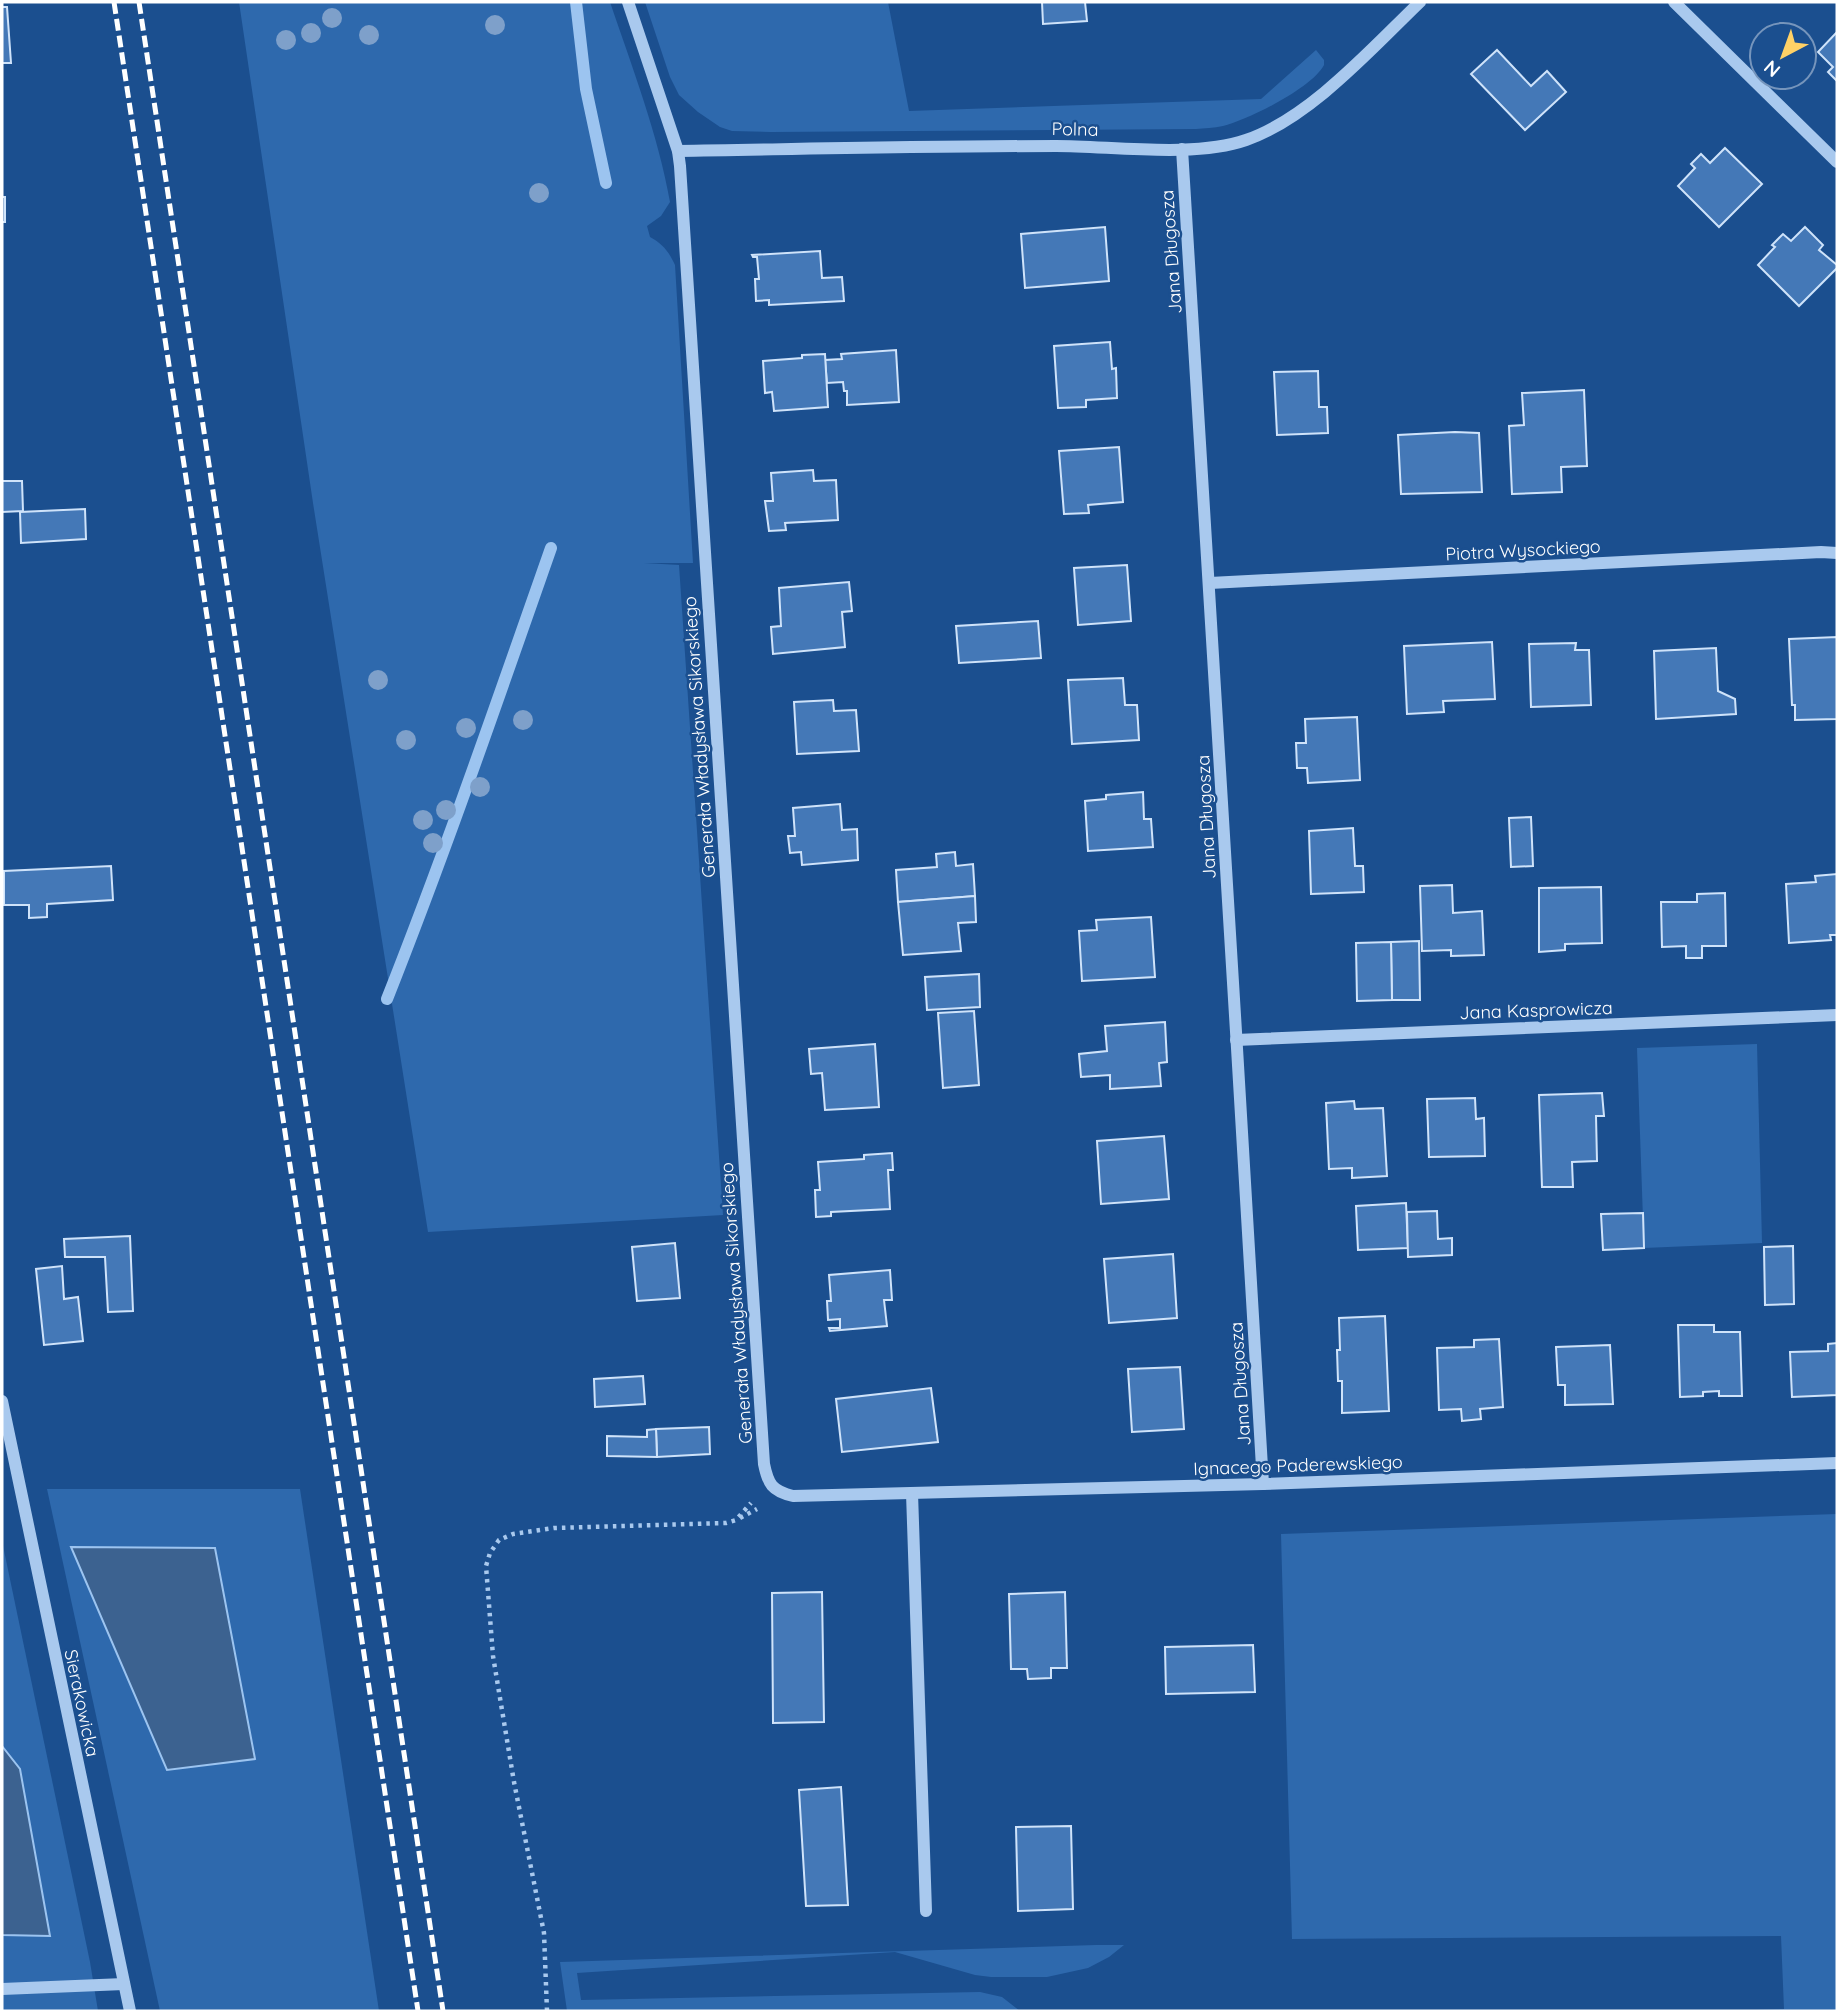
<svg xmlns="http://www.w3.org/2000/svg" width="1839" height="2013" font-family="Quicksand,sans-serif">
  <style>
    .green { fill: #2e69ad }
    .water { fill: #3c6290; stroke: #9cc4f0; stroke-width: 2 }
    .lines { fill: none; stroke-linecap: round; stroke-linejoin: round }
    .stream { stroke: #9cc4f0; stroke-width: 12 }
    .building { fill: #4478b7; stroke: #cfe3fa; stroke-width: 2 }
    .path { stroke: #a9c9ee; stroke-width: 4.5; stroke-dasharray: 3.5 5; stroke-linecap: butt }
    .minor { stroke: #a9c9ee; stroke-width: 12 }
    .rail { stroke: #fff; stroke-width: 5; stroke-dasharray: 12 5; stroke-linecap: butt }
    .tree { fill: #7ea0ca }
    .labels { text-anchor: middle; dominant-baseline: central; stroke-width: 5; stroke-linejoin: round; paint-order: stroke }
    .street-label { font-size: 18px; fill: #fff; stroke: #1b4f8f }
  </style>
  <rect width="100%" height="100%" fill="#1b4f8f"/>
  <g class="green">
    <path d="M239,2H610C632,67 658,134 670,202L661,216L647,226L650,237C663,244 669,252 675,265L693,563H644L679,565L723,1215L428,1232L313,503Z"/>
    <path d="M645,2H888L909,111L1261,99L1316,50L1324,60V65C1312,88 1248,120 1223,126C1214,128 1204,128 1196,129L771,132L732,131L720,127L698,112L679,95L670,77Z"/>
    <polygon points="1757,1044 1762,1243 1644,1248 1637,1048"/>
    <polygon points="47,1489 300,1489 379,2011 160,2011"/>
    <polygon points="1837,1514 1837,2011 1722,2011 1784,2009 1781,1936 1292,1939 1281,1534"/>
    <polygon points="2,1541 90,1962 98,2011 2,2011"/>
    <polygon points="1096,1945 1124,1945 1109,1957 1088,1968 1047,1977 991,1977 975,1975 895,1952 577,1973 581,2000 980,1992 1002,1997 1020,2011 567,2011 560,1962"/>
  </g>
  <g class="water">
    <polygon points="71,1547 215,1548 255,1759 167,1770"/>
    <polygon points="2,1746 20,1769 50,1936 2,1935"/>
  </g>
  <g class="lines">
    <g class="stream">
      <polyline points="576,2 586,89 606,183"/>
      <path d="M387,999C446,850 498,699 551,548"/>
    </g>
  </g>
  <g class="building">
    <polygon points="1042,2 1085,2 1087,21 1043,24"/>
    <polygon points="2,7 7,7 11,63 2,63"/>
    <polygon points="1837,32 1837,81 1828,72 1833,67 1818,52"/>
    <polygon points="1497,50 1531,86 1547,71 1566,92 1525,130 1471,74"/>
    <polygon points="1725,148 1762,184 1719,227 1678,186 1695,168 1691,164 1701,154 1710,163"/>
    <rect x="2" y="197" width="3" height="25"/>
    <polygon points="1105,227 1109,281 1025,288 1021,234"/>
    <polygon points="1805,227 1823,245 1819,250 1837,265 1837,268 1799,306 1758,265 1775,247 1772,245 1783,234 1791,241"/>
    <polygon points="820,251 822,278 842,277 844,301 769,305 769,300 756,301 755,279 759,279 757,257 753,257 752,255"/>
    <polygon points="1110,342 1112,369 1116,368 1117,398 1086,400 1086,407 1058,408 1054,346"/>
    <polygon points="896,350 899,402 847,405 847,391 844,391 843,382 827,383 825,360 842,359 841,354"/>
    <polygon points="825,354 828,407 774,411 772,392 765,393 763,361 802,358 802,355"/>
    <polygon points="1318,371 1319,407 1327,407 1328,433 1277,435 1274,372"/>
    <polygon points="1584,390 1587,466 1561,467 1562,492 1512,494 1509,426 1524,425 1522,393"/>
    <polygon points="1455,432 1479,433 1482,492 1401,494 1398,435"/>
    <polygon points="1119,447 1123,502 1088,505 1089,513 1064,514 1059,451"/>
    <polygon points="813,470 814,481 836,480 838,520 785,523 786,530 769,531 765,501 773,501 771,473"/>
    <polygon points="2,481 22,481 23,511 2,512"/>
    <polygon points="85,509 86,539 21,543 20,512"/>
    <polygon points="1127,565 1131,621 1078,625 1074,568"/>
    <polygon points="849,582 852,611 842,612 845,647 773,654 771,627 781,626 779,588"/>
    <polygon points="1038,621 1041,658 959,663 956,626"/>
    <polygon points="1837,637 1837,719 1795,720 1795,705 1792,705 1789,639"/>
    <polygon points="1492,642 1495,699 1443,701 1444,712 1407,714 1404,646"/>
    <polygon points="1576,643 1575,650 1589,650 1591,705 1531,707 1529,644"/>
    <polygon points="1716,648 1718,691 1735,699 1736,714 1656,719 1654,651"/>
    <polygon points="1123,678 1125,705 1137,705 1139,740 1072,744 1068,680"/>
    <polygon points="833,700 834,711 856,710 859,751 797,754 794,702"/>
    <polygon points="1357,717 1360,780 1308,783 1307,768 1297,768 1296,743 1306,743 1305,719"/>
    <polygon points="1143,792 1144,819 1151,819 1153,847 1088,851 1085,801 1106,799 1106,795"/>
    <polygon points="840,804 842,830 857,829 858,860 802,865 801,852 790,853 788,836 795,836 793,808"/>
    <polygon points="1531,817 1533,866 1511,867 1509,818"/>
    <polygon points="1353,828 1355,866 1363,866 1364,892 1311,894 1309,831"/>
    <polygon points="955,852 956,866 973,864 975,896 898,902 896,870 937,867 936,854"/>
    <polygon points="111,866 113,900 47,904 47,917 29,918 29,905 4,905 4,871"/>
    <polygon points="1837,874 1837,935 1830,935 1831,940 1789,943 1786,884 1816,882 1815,876"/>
    <polygon points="1452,885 1453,913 1482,911 1484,955 1451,956 1451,950 1422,951 1420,886"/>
    <polygon points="1601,887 1602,943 1565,944 1565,950 1539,952 1539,888"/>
    <polygon points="1725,893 1726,946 1702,946 1702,958 1686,958 1686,946 1662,947 1661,902 1697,902 1697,894"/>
    <polygon points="975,896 976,922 958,923 961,951 903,955 898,902"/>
    <polygon points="1151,917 1155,977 1082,981 1079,931 1097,930 1096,920"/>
    <polygon points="1419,941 1420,1000 1392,1000 1391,942"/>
    <polygon points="1391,942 1392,1000 1357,1001 1356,943"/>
    <polygon points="979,974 980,1007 927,1010 925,977"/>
    <polygon points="974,1011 979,1085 943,1088 938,1013"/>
    <polygon points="1165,1022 1167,1062 1159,1063 1161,1086 1110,1089 1110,1075 1081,1077 1079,1054 1107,1051 1105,1026"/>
    <polygon points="875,1044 879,1107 825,1110 822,1073 811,1074 809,1049"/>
    <polygon points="1602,1093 1604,1116 1596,1116 1597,1161 1572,1162 1573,1187 1542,1187 1539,1095"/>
    <polygon points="1475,1098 1476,1119 1484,1118 1485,1156 1429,1157 1427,1099"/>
    <polygon points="1354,1101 1355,1109 1383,1108 1387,1176 1352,1178 1352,1168 1329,1169 1326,1103"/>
    <polygon points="1164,1136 1169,1199 1101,1204 1097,1141"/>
    <polygon points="892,1153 893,1170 888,1170 890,1209 831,1212 831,1216 816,1217 815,1190 820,1190 818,1162 864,1159 864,1155"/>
    <polygon points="1406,1203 1408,1248 1358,1250 1356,1206"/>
    <polygon points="1437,1211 1438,1239 1452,1238 1452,1255 1408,1257 1407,1212"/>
    <polygon points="1643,1213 1644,1248 1603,1250 1601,1214"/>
    <polygon points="130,1236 133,1311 108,1312 105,1257 65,1257 64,1239"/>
    <polygon points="675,1243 680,1298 637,1301 632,1247"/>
    <polygon points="1793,1246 1794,1304 1765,1305 1764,1247"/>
    <polygon points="1173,1254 1177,1318 1109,1323 1104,1259"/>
    <polygon points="62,1266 64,1299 78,1297 83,1341 44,1345 36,1269"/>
    <polygon points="890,1270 892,1300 884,1300 887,1326 830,1331 829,1328 840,1328 840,1319 828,1320 827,1301 831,1301 829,1275"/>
    <polygon points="1385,1316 1389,1411 1342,1413 1342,1381 1338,1381 1337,1350 1340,1350 1339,1318"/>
    <polygon points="1678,1325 1714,1325 1714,1332 1740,1332 1742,1396 1719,1396 1719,1391 1703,1392 1703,1396 1680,1397"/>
    <polygon points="1499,1339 1503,1407 1480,1409 1481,1419 1462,1421 1461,1409 1439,1410 1437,1348 1474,1347 1474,1340"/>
    <polygon points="1837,1343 1837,1395 1792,1397 1790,1352 1828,1351 1828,1344"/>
    <polygon points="1610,1345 1613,1404 1565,1405 1565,1385 1558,1385 1556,1347"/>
    <polygon points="1180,1367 1184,1429 1132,1432 1128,1369"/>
    <polygon points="643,1376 645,1404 595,1407 594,1379"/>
    <polygon points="931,1388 938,1442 842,1452 836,1399"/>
    <polygon points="709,1427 710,1454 657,1457 656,1429"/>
    <polygon points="656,1429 657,1457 607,1456 607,1436 647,1437 647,1430"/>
    <polygon points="822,1592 824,1722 773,1723 772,1593"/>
    <polygon points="1065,1592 1067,1668 1051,1668 1051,1678 1028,1679 1027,1669 1011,1669 1009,1594"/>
    <polygon points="1253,1645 1255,1692 1166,1694 1165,1647"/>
    <polygon points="841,1787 848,1905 806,1906 799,1790"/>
    <polygon points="1071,1826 1073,1909 1018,1911 1016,1827"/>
  </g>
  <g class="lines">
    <g class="path">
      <polyline points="740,1518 757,1509"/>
      <polyline points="547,2011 544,1933 514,1782 493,1656 486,1566 490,1553 499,1540 513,1534 554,1528 726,1523 736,1520 751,1503"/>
    </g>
    <g class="minor">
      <path d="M628,2L678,151L680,166L764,1464C768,1484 772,1491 793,1496L1263,1484L1837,1463"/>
      <polyline points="1674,2 1837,162"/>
      <path d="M1182,149C1211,594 1236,1039 1263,1484"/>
      <path d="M678,151C804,149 930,146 1056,146C1112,146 1194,158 1246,140C1310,118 1372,48 1420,2"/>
      <polyline points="1210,583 1821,552 1837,553"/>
      <polyline points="1236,1040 1837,1015"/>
      <polyline points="2,1401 130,2011"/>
      <polyline points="912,1493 926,1911"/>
      <polyline points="2,1989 124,1984"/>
    </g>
    <g class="rail">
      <polyline points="114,2 418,2011"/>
      <polyline points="139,2 443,2011"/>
    </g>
  </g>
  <g class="tree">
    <circle cx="332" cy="18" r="10"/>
    <circle cx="495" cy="25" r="10"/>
    <circle cx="311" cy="33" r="10"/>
    <circle cx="369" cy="35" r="10"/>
    <circle cx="286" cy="40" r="10"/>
    <circle cx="539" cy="193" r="10"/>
    <circle cx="378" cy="680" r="10"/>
    <circle cx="523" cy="720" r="10"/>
    <circle cx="466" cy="728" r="10"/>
    <circle cx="406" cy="740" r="10"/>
    <circle cx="480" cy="787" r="10"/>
    <circle cx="446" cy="810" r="10"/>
    <circle cx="423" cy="820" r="10"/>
    <circle cx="433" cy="843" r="10"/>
  </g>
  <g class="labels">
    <g class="street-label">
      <text transform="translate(1075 129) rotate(1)">Polna</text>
      <text transform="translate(1171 252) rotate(-94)">Jana Długosza</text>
      <text transform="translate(1523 550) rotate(-3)">Piotra Wysockiego</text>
      <text transform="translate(699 737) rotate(-94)">Generała Władysława Sikorskiego</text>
      <text transform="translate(1206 817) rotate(-93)">Jana Długosza</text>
      <text transform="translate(1536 1010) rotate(-2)">Jana Kasprowicza</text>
      <text transform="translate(736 1303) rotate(-94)">Generała Władysława Sikorskiego</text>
      <text transform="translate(1240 1384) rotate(-94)">Jana Długosza</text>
      <text transform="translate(1298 1465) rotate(-2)">Ignacego Paderewskiego</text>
      <text transform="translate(82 1703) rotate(78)">Sierakowicka</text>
    </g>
  </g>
  <rect width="1839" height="2013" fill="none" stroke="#ffffff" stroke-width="7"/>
  <g transform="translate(1783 56) rotate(221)"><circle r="33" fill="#1b4f8f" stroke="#7695bc" stroke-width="2"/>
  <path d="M0-5L12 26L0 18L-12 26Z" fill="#ffd166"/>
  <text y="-10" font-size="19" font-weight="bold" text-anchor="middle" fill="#ffffff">N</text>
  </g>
</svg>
